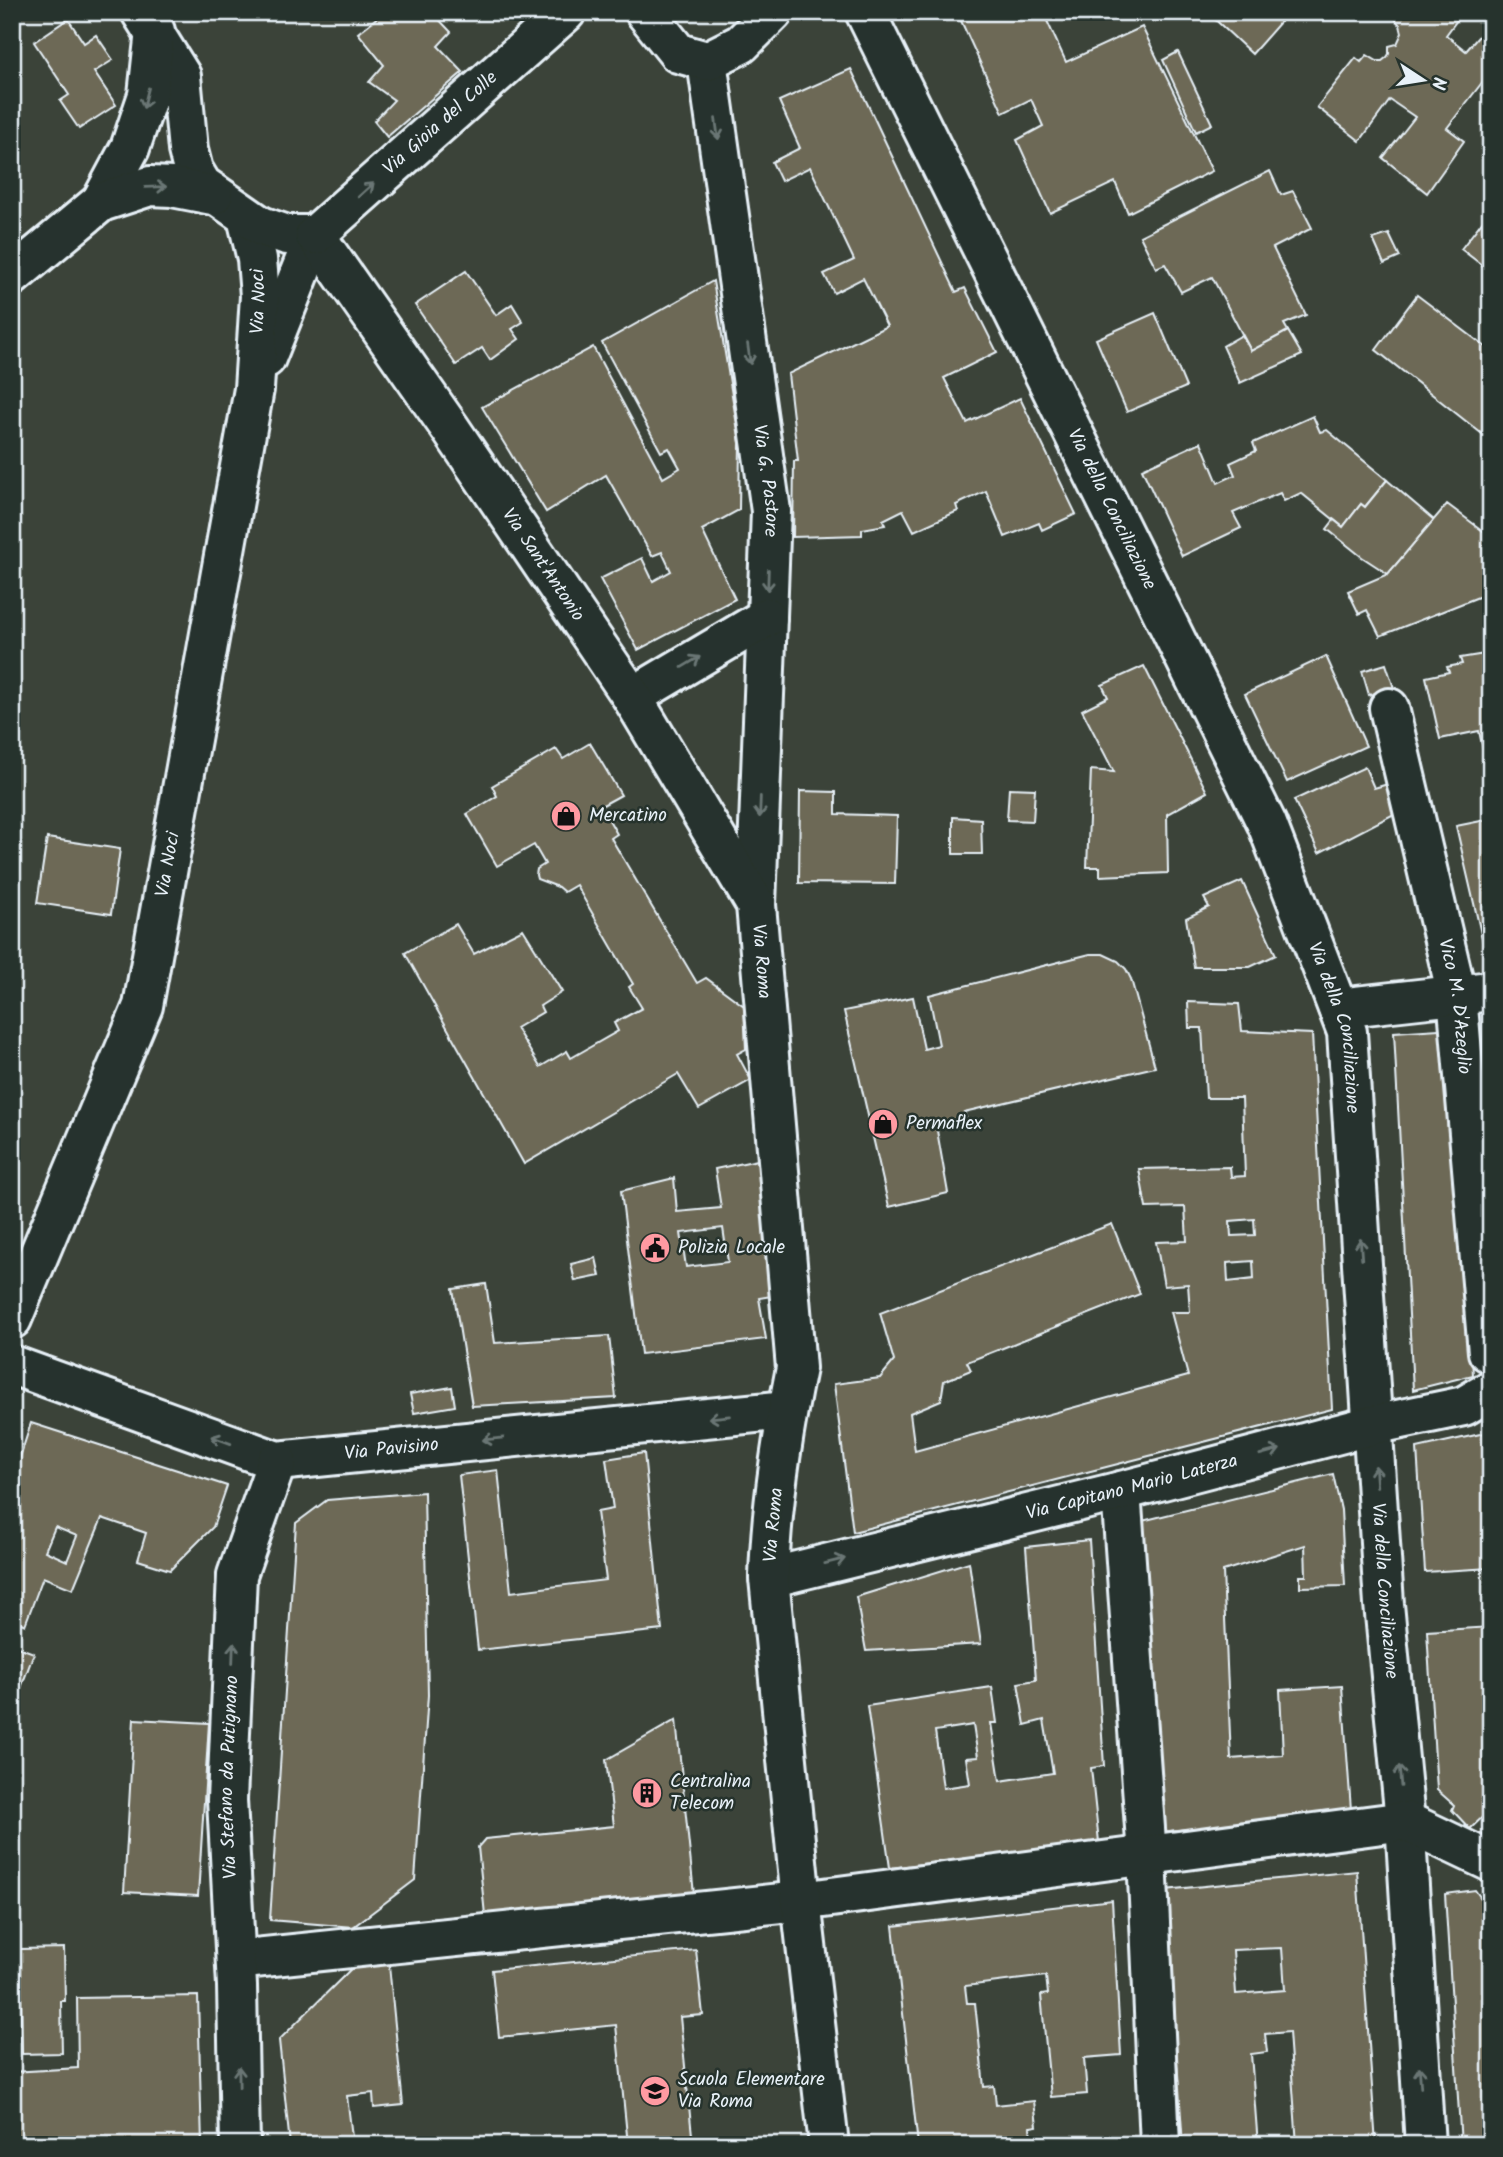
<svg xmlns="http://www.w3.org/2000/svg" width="1503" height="2157" font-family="Kalam,sans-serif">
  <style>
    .building { fill: #6d6956; stroke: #e8f1f8; stroke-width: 2; fill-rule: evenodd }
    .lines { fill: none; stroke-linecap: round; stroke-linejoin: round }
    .street-casing { stroke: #e8f1f8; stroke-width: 44 }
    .secondary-casing { stroke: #e8f1f8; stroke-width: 44 }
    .street { stroke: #26332d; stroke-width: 38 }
    .secondary { stroke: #26332d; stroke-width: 38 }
    .oneway { stroke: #6a7674 }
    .labels { text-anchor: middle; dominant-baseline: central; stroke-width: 5; stroke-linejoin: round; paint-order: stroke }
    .street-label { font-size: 19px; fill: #e8f1f8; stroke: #26332d }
    .poi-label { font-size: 19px; fill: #e8f1f8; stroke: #26332d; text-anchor: start }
  </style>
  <rect width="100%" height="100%" fill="#3b4339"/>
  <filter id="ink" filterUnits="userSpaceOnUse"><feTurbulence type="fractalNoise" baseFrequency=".0143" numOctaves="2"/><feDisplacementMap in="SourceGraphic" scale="14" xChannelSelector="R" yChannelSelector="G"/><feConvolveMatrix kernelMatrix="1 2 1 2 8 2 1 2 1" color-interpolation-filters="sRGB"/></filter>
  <g filter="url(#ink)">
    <g class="building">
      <polygon points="384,12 432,12 451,32 438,46 463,72 387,137 374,121 394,100 369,82 384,65 358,33"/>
      <polygon points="957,12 1043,12 1066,62 1142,27 1212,171 1128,213 1115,182 1050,213 1017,140 1043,126 1031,99 1003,113"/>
      <polygon points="1207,12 1289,12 1252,54"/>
      <polygon points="1396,12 1463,12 1446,35 1466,51 1491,22 1491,85 1484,80 1447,128 1464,141 1427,193 1383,158 1415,117 1390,100 1360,141 1317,107 1356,58 1361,62 1367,55 1377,61 1382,61 1387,57 1389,54 1389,46 1397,44 1402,33 1400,25 1395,19 1399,14"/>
      <polygon points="68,19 84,43 96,35 113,60 94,72 116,105 79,129 60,101 69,95 34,42"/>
      <polygon points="1178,52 1212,124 1196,132 1163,60"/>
      <polygon points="851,69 956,292 965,288 997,352 944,378 967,423 1020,398 1076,514 1042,530 1039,523 1005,537 986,491 956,505 958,511 914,531 903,510 883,520 885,525 862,529 862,535 793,537 794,461 798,461 788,374 887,326 863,278 834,293 824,274 854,260 810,167 781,181 772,162 800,148 779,101"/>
      <polygon points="1270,171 1281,195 1293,191 1312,228 1273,248 1306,315 1284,324 1288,331 1251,351 1212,277 1181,292 1165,264 1156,268 1140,236"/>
      <polygon points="1491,210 1491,272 1461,249"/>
      <polygon points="1389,234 1400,257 1384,264 1373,239"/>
      <polygon points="466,271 496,315 512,304 523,322 512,329 519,339 490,360 482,348 456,365 415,305"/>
      <polygon points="713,281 740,443 739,510 702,530 735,599 638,650 600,579 642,558 653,581 671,571 662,552 652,556 606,475 546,512 482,407 593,347 663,478 680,468 669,448 661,452 602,343"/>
      <polygon points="1417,295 1491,351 1491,441 1376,350"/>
      <polygon points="1155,313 1186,387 1127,412 1096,339"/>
      <polygon points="1288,331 1302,355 1240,383 1223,346 1242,335 1251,351"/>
      <polygon points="1313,416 1320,432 1327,430 1387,480 1365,507 1361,504 1343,527 1301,493 1284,501 1280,493 1233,513 1241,528 1182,556 1142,469 1201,442 1218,483 1235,475 1230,463 1256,451 1253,443"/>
      <polygon points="1387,480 1434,520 1388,574 1362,557 1327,529 1334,520 1343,527 1361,504 1365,507"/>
      <polygon points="1447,504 1491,537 1491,592 1380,636 1367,610 1359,614 1348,591 1388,574"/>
      <polygon points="1491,653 1491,786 1479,731 1440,739 1426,677 1449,672 1447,667 1462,664 1460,658"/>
      <polygon points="1326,656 1366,746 1287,782 1245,694"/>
      <polygon points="1386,664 1394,688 1369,695 1362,671"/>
      <polygon points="1144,666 1207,792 1167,814 1168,873 1100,876 1100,867 1087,867 1091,770 1114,772 1082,710 1108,697 1102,685"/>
      <polygon points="590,743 621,795 601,806 617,834 611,838 697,983 706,978 744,1006 746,1049 737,1054 751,1080 699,1109 678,1074 524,1164 405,953 456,924 474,954 523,929 562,992 540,1006 543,1012 516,1028 540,1067 567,1051 571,1058 618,1031 614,1023 642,1008 629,987 633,984 576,885 564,892 558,887 537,879 536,875 537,869 545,864 534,845 497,866 467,814 497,796 492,786 556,749 563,759"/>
      <polygon points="1365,767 1374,788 1395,782 1400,811 1319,853 1294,800"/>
      <polygon points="1009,788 1035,789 1033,821 1007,820"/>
      <polygon points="800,791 836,792 836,814 897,816 895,884 799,883"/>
      <polygon points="953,817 981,819 982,854 953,854"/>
      <polygon points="1491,819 1491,968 1489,968 1456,826"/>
      <polygon points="47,838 120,849 111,914 37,903"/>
      <polygon points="1242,881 1276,955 1250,967 1194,967 1186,918 1209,907 1204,898"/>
      <polygon points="1090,954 1103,954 1118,961 1126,969 1131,979 1155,1067 964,1112 966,1118 936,1125 948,1193 889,1207 844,1011 913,997 924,1049 939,1045 929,995"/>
      <path d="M1188,1002L1239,1004L1242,1031L1312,1034L1332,1409L853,1532L834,1384L880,1378L894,1361L880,1313L1112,1224L1140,1294L967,1362L971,1370L944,1381L941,1400L910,1413L915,1451L1188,1376L1171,1312H1190L1188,1284L1164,1286L1156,1242L1187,1241L1185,1207L1146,1208L1139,1169L1230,1167L1231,1177L1245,1176L1242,1098H1206L1202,1028H1189ZM1254,1219L1255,1235L1231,1236L1230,1221ZM1253,1261L1254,1279L1228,1282L1227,1263Z"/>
      <polygon points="1454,1028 1473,1375 1413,1390 1394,1032"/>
      <path d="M767,1158L784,1294L759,1298L766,1339L641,1354L621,1191L674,1178L677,1212L721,1208L715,1169ZM723,1228L728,1262L686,1267L681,1233Z"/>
      <polygon points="596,1258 600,1276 575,1281 571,1264"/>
      <polygon points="486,1284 495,1343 609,1336 616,1398 472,1406 453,1289"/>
      <polygon points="452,1387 455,1406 414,1413 410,1394"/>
      <path d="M31,1423L227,1486L213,1527L170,1570L138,1560L146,1533L102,1518L73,1589L43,1577L25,1625L12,1619V1482ZM55,1527L77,1536L67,1561L45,1551Z"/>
      <polygon points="1485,1433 1491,1452 1491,1495 1486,1497 1488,1530 1491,1530 1491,1568 1425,1572 1417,1448"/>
      <polygon points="644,1453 662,1630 478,1650 459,1475 498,1470 511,1592 606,1580 597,1512 613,1509 606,1459"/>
      <polygon points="1333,1474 1341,1510 1345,1586 1300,1587 1300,1576 1306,1576 1305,1545 1223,1571 1231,1759 1283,1755 1280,1690 1342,1686 1351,1810 1162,1832 1142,1521"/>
      <polygon points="424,1492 428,1695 415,1880 353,1927 270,1920 296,1523 327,1500"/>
      <path d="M1089,1540L1104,1766L1091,1768L1099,1842L890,1868L867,1706L992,1687L997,1723H991L1000,1781L1053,1773L1044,1720L1025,1725L1018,1683L1036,1680L1026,1547ZM973,1725L978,1757L966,1758L970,1784L943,1788L935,1731Z"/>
      <polygon points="969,1562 981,1644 866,1651 856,1597"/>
      <polygon points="1491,1627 1491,1809 1470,1829 1452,1810 1454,1805 1437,1790 1427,1631"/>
      <polygon points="12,1645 34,1653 19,1693 12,1691"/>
      <polygon points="134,1719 209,1723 198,1896 124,1892"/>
      <polygon points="676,1720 694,1894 485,1915 478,1847 485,1839 614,1826 606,1760"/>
      <path d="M1357,1871L1376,2145H1297L1289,2032L1265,2034L1267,2052L1251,2054L1258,2145H1183L1165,1890ZM1282,1948L1285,1990L1236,1994L1233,1950Z"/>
      <polygon points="1475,1890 1491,1912 1491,2145 1461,2145 1445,1894"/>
      <polygon points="1112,1900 1121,2055 1084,2058 1087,2094 1051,2097 1041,1995 1048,1994 1046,1976 965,1986 967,2003 975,2003 984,2087 994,2086 996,2105 1034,2101 1037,2126 1030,2127 1032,2145 918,2145 893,1926"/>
      <polygon points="12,1943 18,1943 19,1962 12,1962"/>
      <polygon points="64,1948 65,2001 61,2001 62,2053 22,2054 20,1949"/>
      <polygon points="696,1950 703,2015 680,2017 693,2145 628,2145 616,2025 499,2037 492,1970"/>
      <polygon points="388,1955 403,2105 374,2108 373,2093 347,2096 353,2145 290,2145 279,2040 363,1957"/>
      <polygon points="198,1996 202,2145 12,2145 12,2072 78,2068 77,1998"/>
      <polygon points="439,2140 440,2145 411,2145 411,2143"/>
    </g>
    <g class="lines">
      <g class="street-casing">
        <g id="street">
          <path id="s1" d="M865,12L1267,824L1347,1032L1384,1604L1405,1821L1425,2145"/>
          <path id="s2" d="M707,61L771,511L756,905"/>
          <polyline points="266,358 315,235"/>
          <polyline points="632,697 767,617"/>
          <path id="s3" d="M1389,708L1457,995L1488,1352"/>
          <polyline points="1338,1008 1491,991"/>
          <path id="s4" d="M12,1319L143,1006L254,389L260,296L257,259L247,217"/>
          <path id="s5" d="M12,1365L277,1461L787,1410"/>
          <polyline points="1121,1491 1147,1856 1160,2145"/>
          <path id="s6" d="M769,1578L1121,1491L1373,1425L1464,1406L1491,1390"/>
          <polyline points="236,1960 801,1901 1405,1821 1491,1862"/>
          <path id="s7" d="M240,2145L237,1986L227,1800L237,1575L277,1461"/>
        </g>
      </g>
      <g class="secondary-casing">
        <g id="secondary">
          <polyline points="141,12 181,76 188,150 193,170 202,185 261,226 287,235 315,235"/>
          <polyline points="645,12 678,53 707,61 741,44 773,12"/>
          <polyline points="101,202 130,148 148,95 155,31"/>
          <path id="s8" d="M315,235L450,428L632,697L756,905L796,1368C782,1437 771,1507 769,1578L801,1901L829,2145"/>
          <path id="s9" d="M315,235L566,12"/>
          <polyline points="12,276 101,202 150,186 172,187 213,195"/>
        </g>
      </g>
      <use href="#street" class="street"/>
      <use href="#secondary" class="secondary"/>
    </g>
    <defs><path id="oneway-shaft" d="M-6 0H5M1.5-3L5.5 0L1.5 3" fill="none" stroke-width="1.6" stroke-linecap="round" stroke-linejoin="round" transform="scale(1.75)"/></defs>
    <g class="oneway">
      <use href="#oneway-shaft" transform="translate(146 98) rotate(104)"/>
      <use href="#oneway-shaft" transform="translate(717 129) rotate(82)"/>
      <use href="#oneway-shaft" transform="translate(156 187) rotate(-2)"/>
      <use href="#oneway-shaft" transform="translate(366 190) rotate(-42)"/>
      <use href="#oneway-shaft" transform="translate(749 354) rotate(82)"/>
      <use href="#oneway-shaft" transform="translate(768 580) rotate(92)"/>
      <use href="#oneway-shaft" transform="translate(691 662) rotate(-31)"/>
      <use href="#oneway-shaft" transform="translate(760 807) rotate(92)"/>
      <use href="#oneway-shaft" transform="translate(1361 1249) rotate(-94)"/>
      <use href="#oneway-shaft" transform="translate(719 1417) rotate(174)"/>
      <use href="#oneway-shaft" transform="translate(493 1439) rotate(174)"/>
      <use href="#oneway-shaft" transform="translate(221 1440) rotate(-160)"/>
      <use href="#oneway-shaft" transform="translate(1270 1452) rotate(-15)"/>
      <use href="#oneway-shaft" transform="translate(1376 1476) rotate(-94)"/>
      <use href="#oneway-shaft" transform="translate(835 1561) rotate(-14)"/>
      <use href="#oneway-shaft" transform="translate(233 1653) rotate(-88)"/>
      <use href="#oneway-shaft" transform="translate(1400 1776) rotate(-95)"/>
      <use href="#oneway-shaft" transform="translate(239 2077) rotate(-91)"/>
      <use href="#oneway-shaft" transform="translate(1420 2077) rotate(-94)"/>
    </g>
  </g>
  <defs>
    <g id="shop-disc" transform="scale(1.575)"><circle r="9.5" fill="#ff9aa2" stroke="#26332d"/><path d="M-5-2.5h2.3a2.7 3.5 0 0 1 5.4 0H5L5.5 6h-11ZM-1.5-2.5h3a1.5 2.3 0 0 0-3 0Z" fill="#111"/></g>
    <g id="civic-disc" transform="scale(1.575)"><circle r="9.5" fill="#ff9aa2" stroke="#26332d"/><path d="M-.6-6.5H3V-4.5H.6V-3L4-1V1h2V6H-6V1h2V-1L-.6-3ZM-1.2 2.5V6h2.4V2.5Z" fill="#111"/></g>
    <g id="building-disc" transform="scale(1.575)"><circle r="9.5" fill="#ff9aa2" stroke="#26332d"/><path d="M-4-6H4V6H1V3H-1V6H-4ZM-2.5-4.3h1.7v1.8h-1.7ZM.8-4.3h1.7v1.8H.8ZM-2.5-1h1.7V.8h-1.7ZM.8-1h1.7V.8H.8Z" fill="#111"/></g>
    <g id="school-disc" transform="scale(1.575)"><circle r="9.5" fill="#ff9aa2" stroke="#26332d"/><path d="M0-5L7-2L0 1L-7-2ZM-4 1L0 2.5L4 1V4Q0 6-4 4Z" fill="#111"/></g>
  </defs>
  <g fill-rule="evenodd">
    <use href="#shop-disc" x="566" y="816"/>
    <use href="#shop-disc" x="883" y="1124"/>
    <use href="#civic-disc" x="655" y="1248"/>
    <use href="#building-disc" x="647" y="1793"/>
    <use href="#school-disc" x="655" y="2091"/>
  </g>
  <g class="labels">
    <g class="street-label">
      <text stroke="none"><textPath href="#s9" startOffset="168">Via Gioia del Colle</textPath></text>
      <text stroke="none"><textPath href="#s4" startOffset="1054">Via Noci</textPath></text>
      <text stroke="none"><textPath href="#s2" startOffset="424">Via G. Pastore</textPath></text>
      <text stroke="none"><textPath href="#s1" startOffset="555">Via della Conciliazione</textPath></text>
      <text stroke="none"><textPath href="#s8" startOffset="401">Via Sant'Antonio</textPath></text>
      <text stroke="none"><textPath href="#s4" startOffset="483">Via Noci</textPath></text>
      <text stroke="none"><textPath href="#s8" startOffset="859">Via Roma</textPath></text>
      <text stroke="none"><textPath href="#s3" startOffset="306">Vico M. D'Azeglio</textPath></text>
      <text stroke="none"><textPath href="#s1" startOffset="1122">Via della Conciliazione</textPath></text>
      <text stroke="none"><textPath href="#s5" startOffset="397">Via Pavisino</textPath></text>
      <text stroke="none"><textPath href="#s6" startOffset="374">Via Capitano Mario Laterza</textPath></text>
      <text transform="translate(774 1525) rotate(-85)">Via Roma</text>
      <text stroke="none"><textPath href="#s1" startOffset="1689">Via della Conciliazione</textPath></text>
      <text stroke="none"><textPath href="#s7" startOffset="368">Via Stefano da Putignano</textPath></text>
    </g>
    <g class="poi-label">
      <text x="589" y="816">Mercatino</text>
      <text x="906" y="1124">Permaflex</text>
      <text x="678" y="1248">Polizia Locale</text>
      <text x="670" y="1782">Centralina<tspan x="670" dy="22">Telecom</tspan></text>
      <text x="678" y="2080">Scuola Elementare<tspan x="678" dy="22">Via Roma</tspan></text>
    </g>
  </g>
  <rect width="1503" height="2157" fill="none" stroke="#26332d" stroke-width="42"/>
  <rect x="21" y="21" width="1461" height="2115" fill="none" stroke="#e8f1f8" stroke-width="2.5" filter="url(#ink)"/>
  <g transform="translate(1423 80) rotate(102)" stroke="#26332d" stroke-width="5" paint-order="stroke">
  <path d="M0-5L12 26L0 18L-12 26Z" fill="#e8f1f8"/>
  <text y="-10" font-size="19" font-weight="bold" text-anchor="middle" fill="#e8f1f8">N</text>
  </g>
</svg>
